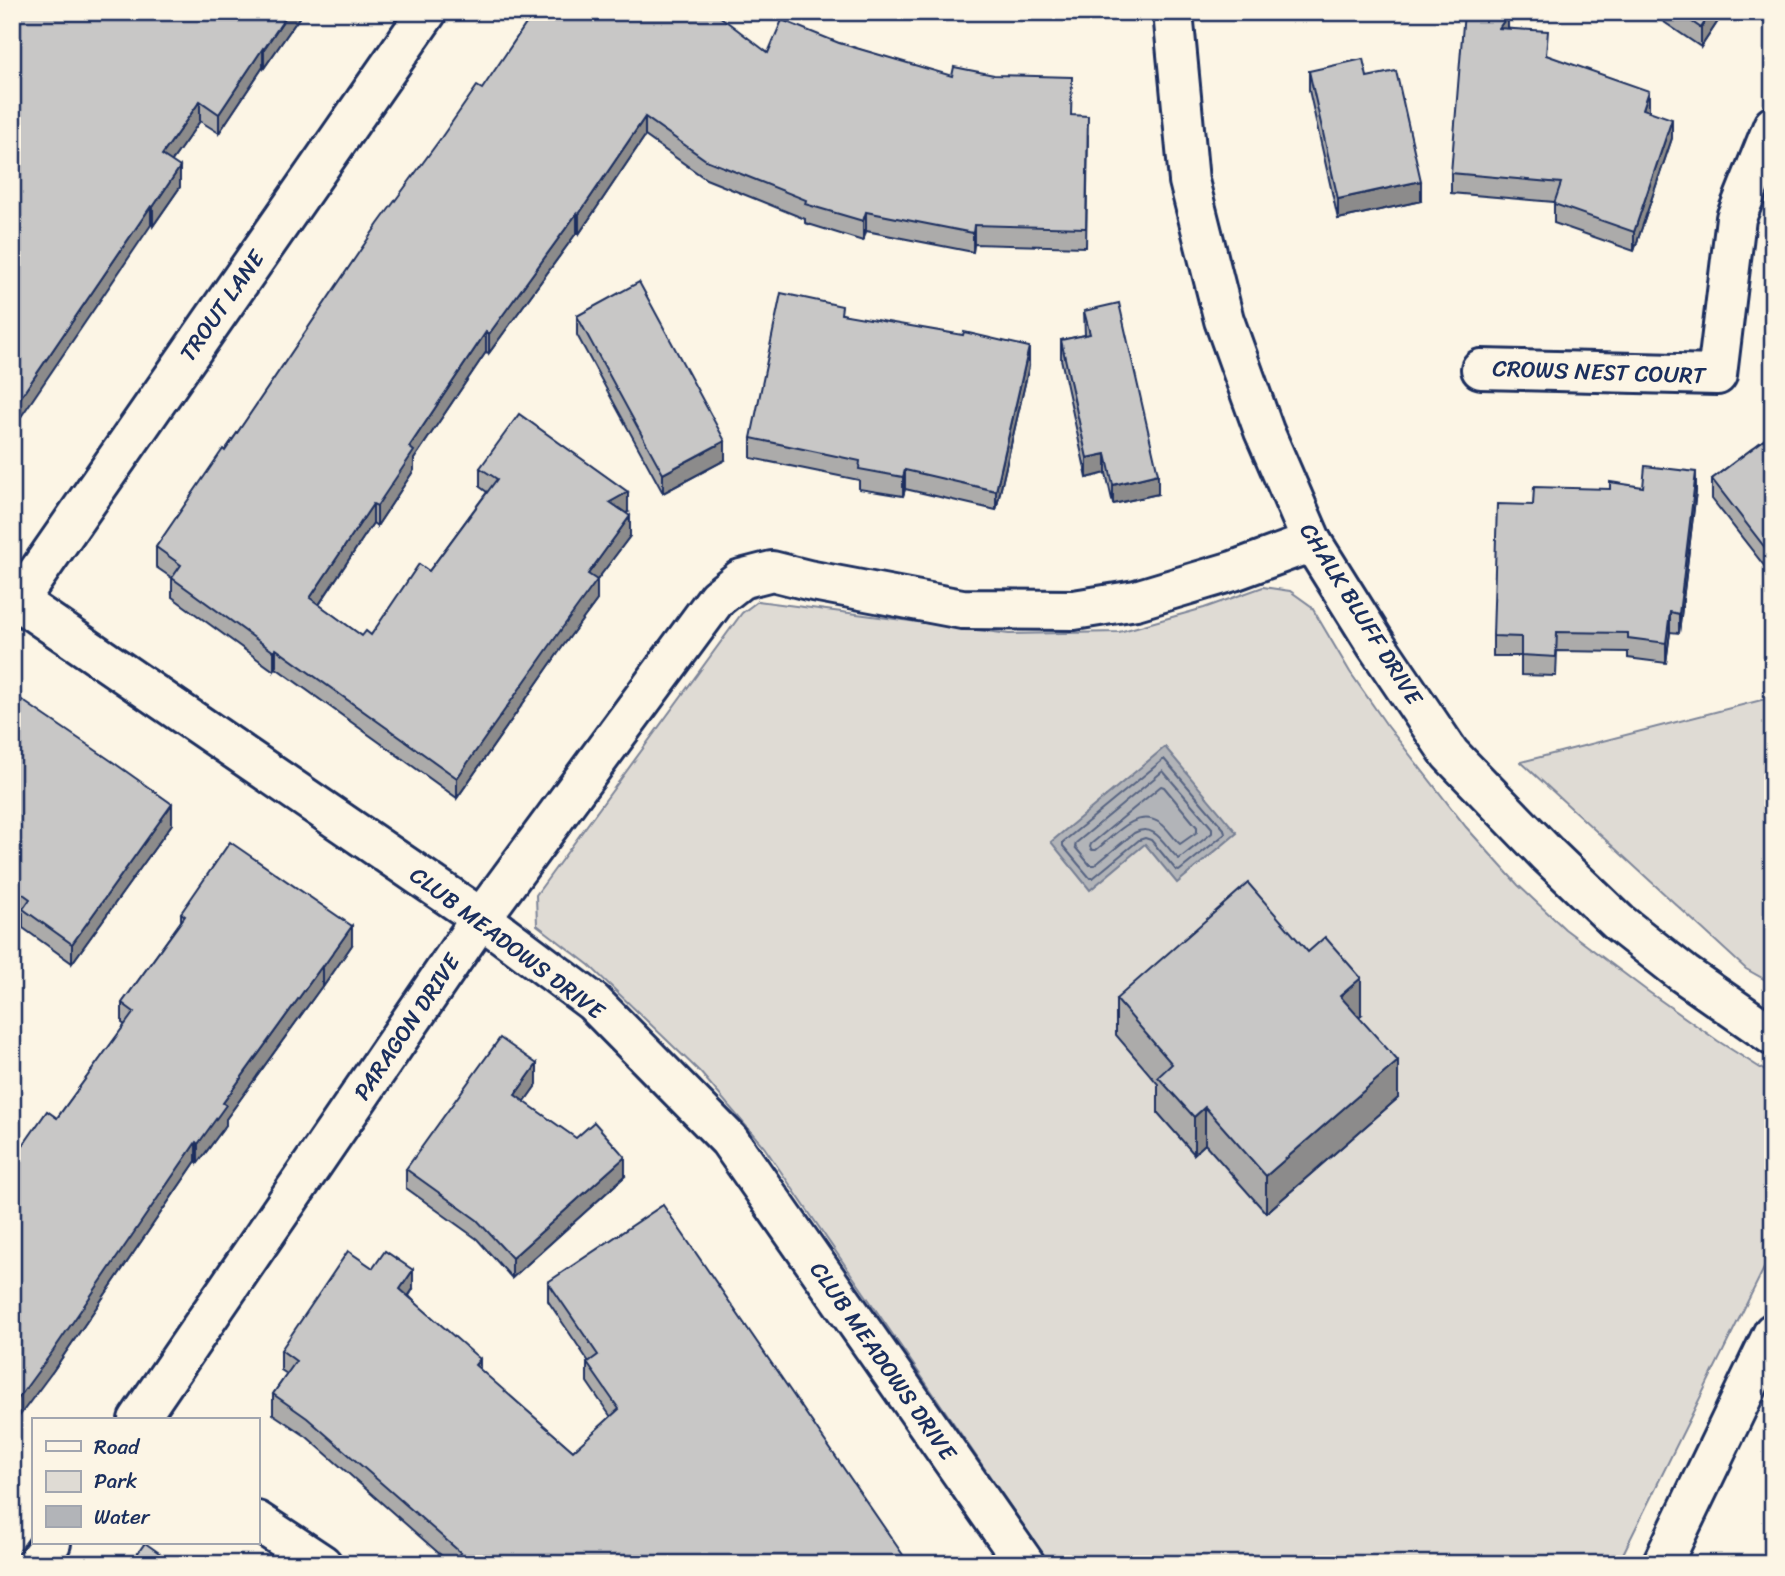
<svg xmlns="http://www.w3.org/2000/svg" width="1785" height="1576" font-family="Sriracha,sans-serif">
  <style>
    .green { fill: #dfdbd4; stroke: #7d8599; stroke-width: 2 }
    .water { fill: #b2b4b8; stroke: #767f94; stroke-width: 2 }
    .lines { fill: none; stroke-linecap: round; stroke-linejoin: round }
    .shore { stroke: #576482; stroke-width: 2 }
    .street-casing { stroke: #1b2f5e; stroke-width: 44 }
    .secondary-casing { stroke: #1b2f5e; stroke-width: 44 }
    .street { stroke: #fcf5e5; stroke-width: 38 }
    .secondary { stroke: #fcf5e5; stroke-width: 38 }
    .wall { fill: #acabaa; stroke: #1b2f5e; stroke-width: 2 }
    .shaded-wall { fill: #8c8b8b; stroke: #1b2f5e; stroke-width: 2 }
    .building { fill: #c8c7c6; stroke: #1b2f5e; stroke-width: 2 }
    .labels { text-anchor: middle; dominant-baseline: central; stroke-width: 5; stroke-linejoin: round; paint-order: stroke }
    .street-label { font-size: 23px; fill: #1b2f5e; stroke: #fcf5e5 }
  </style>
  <rect width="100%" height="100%" fill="#fcf5e5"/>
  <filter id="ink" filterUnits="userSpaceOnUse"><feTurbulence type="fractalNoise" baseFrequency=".0143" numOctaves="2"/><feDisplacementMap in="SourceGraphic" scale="14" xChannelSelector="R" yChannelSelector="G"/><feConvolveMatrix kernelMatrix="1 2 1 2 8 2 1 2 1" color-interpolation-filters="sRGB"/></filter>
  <g filter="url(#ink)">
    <g class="green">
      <polygon points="1263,587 1290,591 1311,606 1350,672 1386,724 1466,827 1518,885 1565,929 1646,990 1718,1041 1773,1076 1773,1250 1618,1564 1050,1564 764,1147 700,1072 589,965 537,925 536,895 742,613 758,601 1009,634 1119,632 1204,608"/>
      <polygon points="1773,697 1773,984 1746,969 1521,762"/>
    </g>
    <polygon class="water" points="1165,747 1237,833 1177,883 1145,844 1090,890 1051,842"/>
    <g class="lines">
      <g class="shore">
        <polygon points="1164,759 1224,829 1225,834 1179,871 1176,870 1151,840 1145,838 1139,840 1093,878 1090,878 1063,846 1063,842"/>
        <path d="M1163,771L1212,828V833L1179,859C1165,848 1156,821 1134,833L1095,865H1090L1075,847L1076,843Z"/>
        <path d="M1161,786L1164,787L1197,827V832L1180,844C1173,838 1168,828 1160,823C1136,807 1113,837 1096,850H1092L1090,847L1091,844Z"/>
      </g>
      <g class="street-casing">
        <g id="street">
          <polyline points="1481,369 1717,375 1736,218 1773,126"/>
          <polyline points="12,597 481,918 593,1002 729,1140 1025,1564"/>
          <polyline points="18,601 427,12"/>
          <polyline points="138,1420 481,918 717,598 741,579 772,571 808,580 962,609 1074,610 1136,600 1233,571 1312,542"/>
          <polyline points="257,1521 322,1564"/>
          <polyline points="36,1564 51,1543"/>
          <polyline points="1662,1564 1773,1333"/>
        </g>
      </g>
      <g class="secondary-casing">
        <polyline id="secondary" points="1173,12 1189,181 1224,320 1264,431 1312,542 1377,646 1450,754 1547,854 1618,922 1684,974 1773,1036"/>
      </g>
      <use href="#street" class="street"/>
      <use href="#secondary" class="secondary"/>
    </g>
    <g class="wall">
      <polygon points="12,12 303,12 264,68 263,67 219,133 200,121 171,162 180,187 153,226"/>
      <polygon points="1658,12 1724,12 1701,47 1658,18"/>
      <polygon points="1508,28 1548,56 1649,111 1672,138 1634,251 1554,223 1554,202 1451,193 1451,173"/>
      <polygon points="839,43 1071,115 1088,135 1086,247 974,244 973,252 866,231 863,241 805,223 805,219 706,179 645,136 579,234 577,232 489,353 486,352 414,459 414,470 377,526 373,523 319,605 362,636 371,635 429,571 487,492 480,487 480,468 628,512 625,513 630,536 597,580 597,600 563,646 457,798 276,668 274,671 172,597 172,578 156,567 156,547 482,89 768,53"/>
      <polygon points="1309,71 1367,77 1421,201 1338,219 1309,90"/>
      <polygon points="1084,311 1158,494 1113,504 1106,473 1087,478 1061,359 1061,340 1085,335"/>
      <polygon points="842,314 1029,366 996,510 905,489 903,496 859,489 859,480 751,458 751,438"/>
      <polygon points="577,316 725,460 663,493 577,335"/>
      <polygon points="1773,433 1773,577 1712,499 1712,479"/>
      <polygon points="1643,487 1696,491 1679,633 1670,632 1666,663 1628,658 1628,652 1557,651 1556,676 1521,675 1521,656 1493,656 1493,636 1533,505 1610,489"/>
      <polygon points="12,691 14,695 172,824 72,963 23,928 23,913 12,906"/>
      <polygon points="181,913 352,945 323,987 322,986 226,1119 226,1125 198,1163 196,1161 53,1371 57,1118 125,1025 122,1023 122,1003 181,921"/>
      <polygon points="1116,999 1361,1015 1358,1017 1398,1098 1266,1213 1205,1144 1194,1154 1158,1113 1158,1084 1116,1035"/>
      <polygon points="537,1084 524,1102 625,1176 512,1278 477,1239 406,1188 406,1169"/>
      <polygon points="373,1268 413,1289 409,1296 480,1370 573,1451 611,1417 587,1382 587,1363 589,1362 548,1301 548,1282 909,1564 451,1564 307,1437 273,1414 273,1394 287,1374 281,1370 281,1350"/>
    </g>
    <g class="shaded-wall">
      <polygon points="289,12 303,12 264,68 264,49"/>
      <polygon points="1711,12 1724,12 1701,47 1701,28"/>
      <polygon points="1508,15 1508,34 1499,28"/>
      <polygon points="263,48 263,67 219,133 219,114"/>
      <polygon points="1649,91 1649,110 1643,128 1643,109"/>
      <polygon points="200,101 200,121 162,175 162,155"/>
      <polygon points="645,117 645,136 579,234 579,214"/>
      <polygon points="1672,119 1672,138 1634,251 1634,232"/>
      <polygon points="180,167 180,187 153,226 153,207"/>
      <polygon points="1421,181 1421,201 1338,219 1338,199"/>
      <polygon points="151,206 151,225 12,430 12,410"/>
      <polygon points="866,212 866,231 863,241 863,221"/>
      <polygon points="577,213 577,232 489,353 489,334"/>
      <polygon points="974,225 974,244 973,252 973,233"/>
      <polygon points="486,332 486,352 414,459 414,470 377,526 377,506 409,447"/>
      <polygon points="1029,347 1029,366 996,510 996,491"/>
      <polygon points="725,441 725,460 663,493 663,474"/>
      <polygon points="1106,454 1106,473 1087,478 1087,458"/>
      <polygon points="905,470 905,489 903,496 903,477"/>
      <polygon points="1696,472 1696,491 1679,633 1679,614"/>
      <polygon points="1158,474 1158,494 1113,504 1113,485"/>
      <polygon points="628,492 628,512 610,521 610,502"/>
      <polygon points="373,504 373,523 310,618 310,598"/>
      <polygon points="630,516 630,536 597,580 597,600 563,646 457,798 457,778 588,574"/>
      <polygon points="1670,612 1670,632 1666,663 1666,643"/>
      <polygon points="276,649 276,668 274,671 274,652"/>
      <polygon points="172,804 172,824 72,963 72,944"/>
      <polygon points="352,926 352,945 323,987 323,967"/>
      <polygon points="322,966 322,986 226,1119 226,1125 198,1163 198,1144 223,1103"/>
      <polygon points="1361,978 1361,1015 1340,1032 1340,996"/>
      <polygon points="1398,1061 1398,1098 1266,1213 1266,1176"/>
      <polygon points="537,1064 537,1084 515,1115 515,1095"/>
      <polygon points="1205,1107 1205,1144 1194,1154 1194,1117"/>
      <polygon points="196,1142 196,1161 53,1371 12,1426 12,1407"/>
      <polygon points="625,1157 625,1176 512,1278 512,1258"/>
      <polygon points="413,1270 413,1289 400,1308 400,1289"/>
      <polygon points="480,1359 480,1378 475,1365"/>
    </g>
    <g class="building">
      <polygon points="12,12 289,12 264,49 263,48 219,114 200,101 162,155 180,167 153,207 151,206 12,410"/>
      <polygon points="534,12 714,12 768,53 782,20 839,43 952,76 954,67 994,75 1072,77 1071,115 1088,116 1086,228 974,225 973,233 866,212 863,221 805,204 806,200 706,160 645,117 579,214 577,213 489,334 486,332 409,447 414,451 377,506 373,504 310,598 362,636 366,631 371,635 419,564 429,571 497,479 480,468 519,414 628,492 610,502 630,516 588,574 597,580 563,627 457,778 276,649 274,652 172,578 181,565 156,547 223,449 225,451 378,224 441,138 477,86 482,89"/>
      <polygon points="1464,12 1480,12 1508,15 1499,28 1548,31 1546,55 1649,91 1643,109 1672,119 1634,232 1554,204 1561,183 1451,173"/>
      <polygon points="1678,12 1711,12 1701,28"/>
      <polygon points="1363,59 1367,77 1396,71 1421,181 1338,199 1309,71"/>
      <polygon points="639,282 725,441 663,474 577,316"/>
      <polygon points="781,293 842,306 841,314 963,335 964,332 1029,347 996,491 905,470 903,477 859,469 860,461 751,438"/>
      <polygon points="1119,303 1158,474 1113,485 1106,454 1087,458 1061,340 1090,334 1084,311"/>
      <polygon points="1773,433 1773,558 1712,479"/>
      <polygon points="1645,466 1696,472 1679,614 1670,612 1666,643 1628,638 1628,633 1557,632 1556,657 1521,655 1521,637 1493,636 1497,504 1533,505 1534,487 1610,489 1610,482 1643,487"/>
      <polygon points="12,691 14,692 13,694 110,760 172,804 72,944 23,909 30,899 12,886"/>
      <polygon points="230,842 352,926 323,967 322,966 223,1103 226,1105 198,1144 196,1142 53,1351 12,1407 12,1161 47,1111 57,1118 134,1012 122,1003 185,916 181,913"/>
      <polygon points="1248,883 1308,952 1325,937 1361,978 1340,996 1398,1061 1266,1176 1205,1107 1194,1117 1158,1077 1172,1064 1116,999"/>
      <polygon points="500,1038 537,1064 515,1095 576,1138 594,1122 625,1157 512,1258 477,1220 406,1169"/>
      <polygon points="663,1205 901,1552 909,1564 463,1564 457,1556 461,1553 307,1418 273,1394 296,1361 281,1350 348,1251 373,1268 385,1251 413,1270 400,1289 480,1359 475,1365 573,1451 619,1409 587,1363 598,1355 548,1282"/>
      <polygon points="145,1543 175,1564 130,1564"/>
    </g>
  </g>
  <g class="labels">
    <g class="street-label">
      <text transform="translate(222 306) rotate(-55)">TROUT LANE</text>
      <text transform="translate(1599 372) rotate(2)">CROWS NEST COURT</text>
      <text transform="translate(1361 614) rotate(58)">CHALK BLUFF DRIVE</text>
      <text transform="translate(507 943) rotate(37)">CLUB MEADOWS DRIVE</text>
      <text transform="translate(407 1027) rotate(-56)">PARAGON DRIVE</text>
      <text transform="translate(883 1361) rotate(55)">CLUB MEADOWS DRIVE</text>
    </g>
  </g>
  <rect width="1785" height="1576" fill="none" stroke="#fcf5e5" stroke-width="42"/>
  <rect x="21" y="21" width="1743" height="1534" fill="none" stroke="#1b2f5e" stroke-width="2.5" filter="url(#ink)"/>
  <rect x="32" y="1418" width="228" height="126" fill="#fcf5e5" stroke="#a2a6af" stroke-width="2"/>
  <rect x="46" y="1441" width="35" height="10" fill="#fcf5e5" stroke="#a2a6af" stroke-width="2"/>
  <text x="94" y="1454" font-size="21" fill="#1b2f5e">Road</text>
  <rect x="46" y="1471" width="35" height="21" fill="#dfdbd4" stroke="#a2a6af" stroke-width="2"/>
  <text x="94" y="1488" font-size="21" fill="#1b2f5e">Park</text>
  <rect x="46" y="1506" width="35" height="21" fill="#b2b4b8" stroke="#a2a6af" stroke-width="2"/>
  <text x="94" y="1524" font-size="21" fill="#1b2f5e">Water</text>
</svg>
